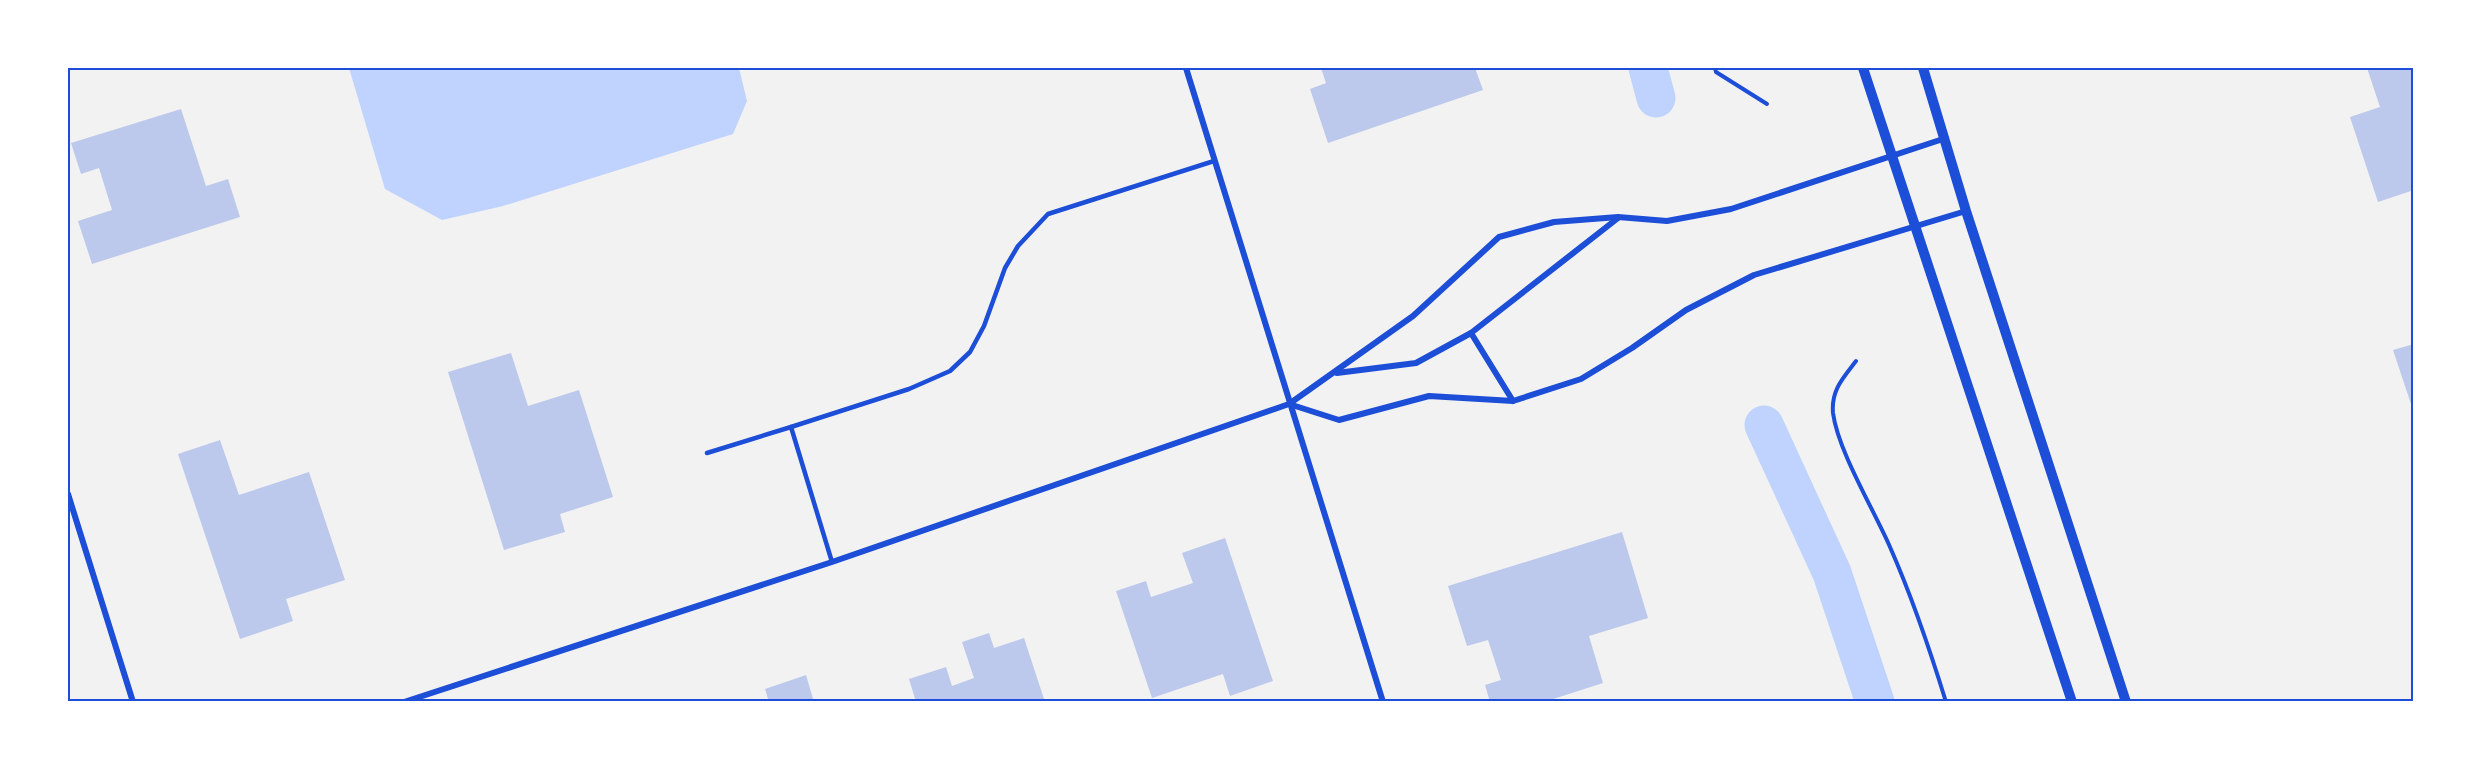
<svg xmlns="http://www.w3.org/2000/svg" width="2481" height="769" font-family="'Alegreya Sans',sans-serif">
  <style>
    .water { fill: #bfd3fe }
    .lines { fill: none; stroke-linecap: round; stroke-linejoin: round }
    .canal { stroke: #bfd3fe; stroke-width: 39 }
    .building { fill: #bdc9ec }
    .path { stroke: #1d4ed8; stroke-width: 4 }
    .service { stroke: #1d4ed8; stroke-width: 4.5 }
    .minor { stroke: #1d4ed8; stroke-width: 6 }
    .tertiary { stroke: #1d4ed8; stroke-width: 10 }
    .neatline { fill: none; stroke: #1d4ed8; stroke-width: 2 }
  </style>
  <rect width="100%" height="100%" fill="#f2f2f2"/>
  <polygon class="water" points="349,68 739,68 747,101 733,134 503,206 442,220 385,189"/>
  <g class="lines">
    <g class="canal">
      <polyline points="1648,68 1656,98"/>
      <polyline points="1764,425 1832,573 1875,702"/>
    </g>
  </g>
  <g class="building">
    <polygon points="1321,68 1475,68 1483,90 1328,143 1310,89 1326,83"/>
    <polygon points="2367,68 2414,68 2414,190 2378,202 2350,117 2380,107"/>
    <polygon points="181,109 206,186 228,179 240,217 92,264 78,221 112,210 99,168 81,174 71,143"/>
    <polygon points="2414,344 2414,407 2412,407 2393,350"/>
    <polygon points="511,353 528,406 579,390 613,497 560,514 565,532 504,550 448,372"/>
    <polygon points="220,440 239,495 309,472 345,580 286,599 293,621 240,639 178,454"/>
    <polygon points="1622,532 1648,618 1589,636 1603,683 1544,702 1490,702 1485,685 1501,680 1488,640 1467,646 1448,586"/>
    <polygon points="1225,538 1273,681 1230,696 1223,674 1152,698 1116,591 1146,581 1151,597 1193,583 1182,553"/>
    <polygon points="989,633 994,648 1024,638 1045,702 916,702 909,679 946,667 952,686 974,678 962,642"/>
    <polygon points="806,675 814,702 769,702 765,689"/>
  </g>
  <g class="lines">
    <g class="path">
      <polyline points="1715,68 1716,72 1767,104"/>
      <path d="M1856,361C1843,378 1831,390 1833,413C1838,451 1874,510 1890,547C1912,597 1930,650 1946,702"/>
    </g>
    <g class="service">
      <polyline points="791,427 909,389 950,371 970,352 984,326 1005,268 1018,246 1048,214 1214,161"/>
      <polyline points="707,453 791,427 832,562"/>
    </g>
    <g class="minor">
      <polyline points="1186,68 1383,702"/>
      <polyline points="1471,333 1513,401"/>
      <polyline points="1337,373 1416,363 1471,333 1618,218"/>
      <polyline points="1289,404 1339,420 1429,396 1513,401 1581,379 1632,348 1686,310 1754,275 1966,211"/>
      <polyline points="68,494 133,702"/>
      <polyline points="404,702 832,562 1289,404 1413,316 1499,237 1554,222 1618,217 1667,221 1731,209 1946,138"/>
    </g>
    <g class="tertiary">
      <polyline points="1863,68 2072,702"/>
      <polyline points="1923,68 1966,211 2126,702"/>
    </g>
  </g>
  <rect width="2481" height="769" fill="none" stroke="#ffffff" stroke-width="138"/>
  <rect x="69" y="69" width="2343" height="631" class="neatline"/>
</svg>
